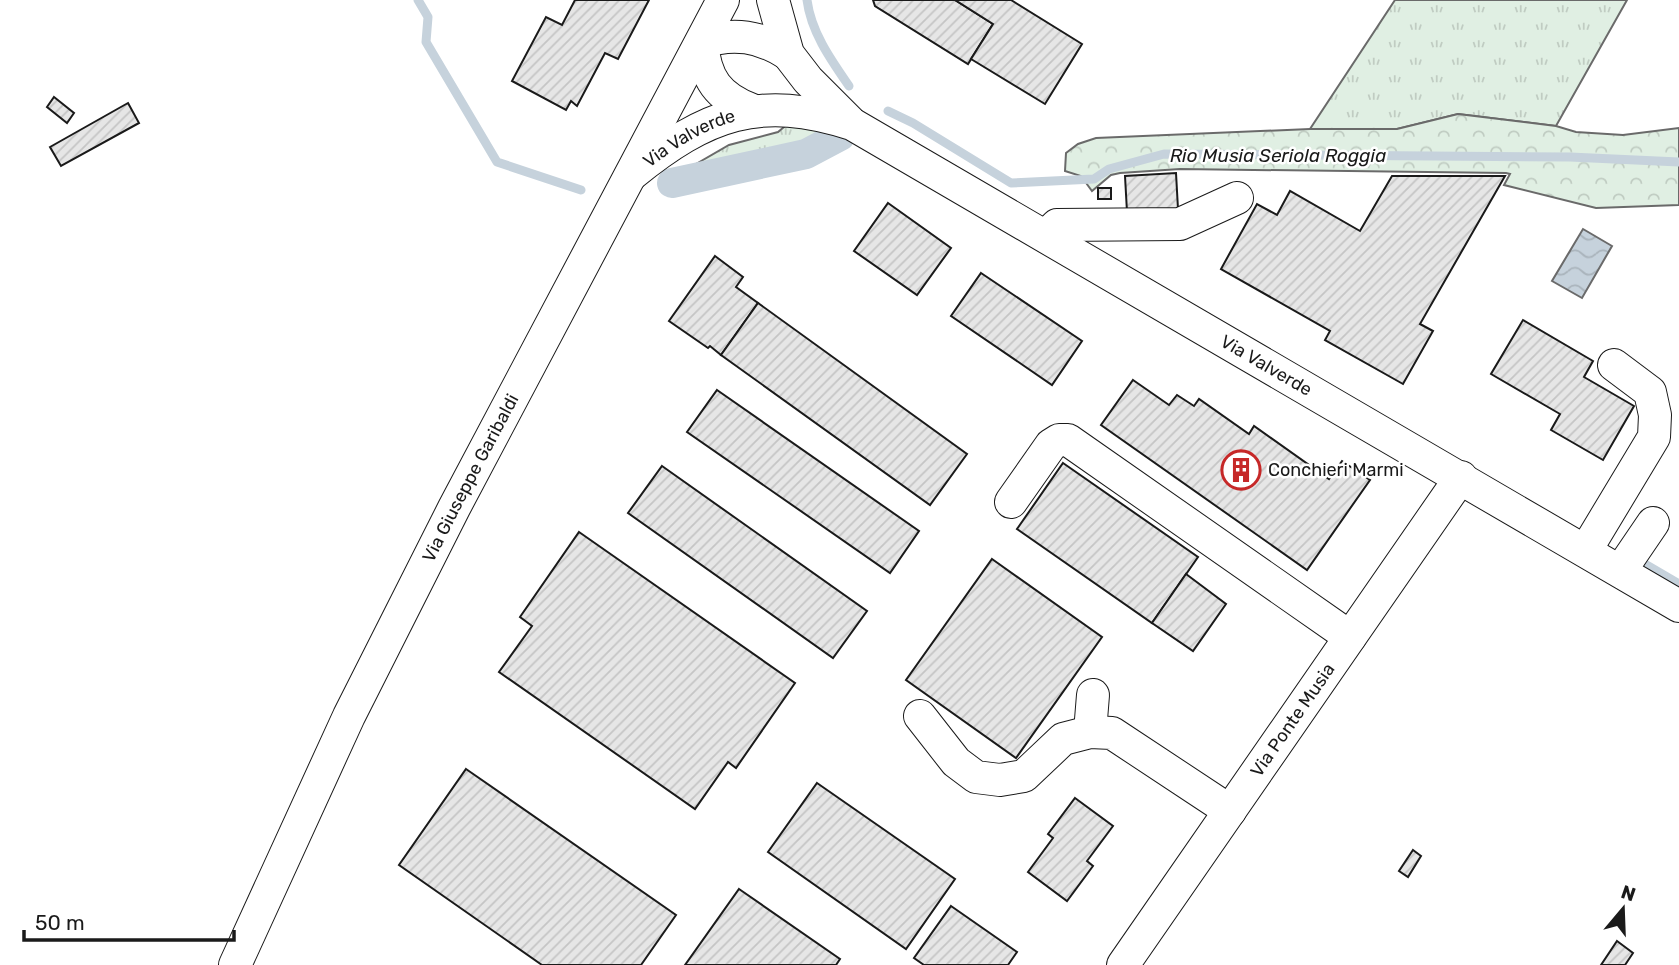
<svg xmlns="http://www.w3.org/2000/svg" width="1679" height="965" font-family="Rubik,sans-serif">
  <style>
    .grass { fill: url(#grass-tufts); stroke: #6a6a6a; stroke-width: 2 }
    .forest { fill: url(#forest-crowns); stroke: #6a6a6a; stroke-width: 2 }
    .water { fill: url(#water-waves); stroke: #6a6a6a; stroke-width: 2 }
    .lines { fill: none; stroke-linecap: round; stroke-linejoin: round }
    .stream { stroke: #c6d2dc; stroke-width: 9 }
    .canal { stroke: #c6d2dc; stroke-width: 30 }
    .building { fill: url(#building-hatch); stroke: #1a1a1a; stroke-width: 2 }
    .minor-casing { stroke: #1a1a1a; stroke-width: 34 }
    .minor { stroke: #fff; stroke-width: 32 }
    .labels { text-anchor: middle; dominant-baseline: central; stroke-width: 5; stroke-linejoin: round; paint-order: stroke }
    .street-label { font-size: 18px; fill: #1a1a1a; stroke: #fff }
    .poi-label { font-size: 18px; fill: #1a1a1a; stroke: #fff; text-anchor: start }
    .water-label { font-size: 19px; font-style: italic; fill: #1a1a1a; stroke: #fff }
  </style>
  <defs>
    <pattern id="grass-tufts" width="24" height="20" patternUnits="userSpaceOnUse" patternTransform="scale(1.75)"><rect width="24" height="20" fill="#e0efe3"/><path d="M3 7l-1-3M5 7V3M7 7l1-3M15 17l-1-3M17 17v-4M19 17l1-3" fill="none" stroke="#c0ccc2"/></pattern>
    <pattern id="forest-crowns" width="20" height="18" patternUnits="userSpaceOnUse" patternTransform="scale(1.75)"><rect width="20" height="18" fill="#e0efe3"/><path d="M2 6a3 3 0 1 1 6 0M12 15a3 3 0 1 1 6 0" fill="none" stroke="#c0ccc2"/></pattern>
    <pattern id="water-waves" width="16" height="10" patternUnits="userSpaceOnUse" patternTransform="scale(1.75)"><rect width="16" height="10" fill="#c6d2dc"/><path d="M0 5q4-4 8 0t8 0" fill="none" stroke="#aab4bc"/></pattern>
    <pattern id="building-hatch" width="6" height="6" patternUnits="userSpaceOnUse" patternTransform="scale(1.75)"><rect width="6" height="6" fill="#e6e6e6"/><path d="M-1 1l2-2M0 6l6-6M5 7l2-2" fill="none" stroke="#c5c5c5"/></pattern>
  </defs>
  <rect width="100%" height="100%" fill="#fff"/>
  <g class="grass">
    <polygon points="1395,0 1627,0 1556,126 1458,114 1397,129 1310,129"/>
    <path d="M785,120L837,129C791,159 730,164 677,175L729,145L778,132L784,127Z"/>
  </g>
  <polygon class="forest" points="1458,114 1556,126 1576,132 1623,135 1679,128 1679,205 1596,208 1504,185 1510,174 1506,173 1180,169 1120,173 1111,175 1092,191 1081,176 1065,171 1066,153 1078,144 1096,138 1310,129 1397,129"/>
  <polygon class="water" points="1583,229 1612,246 1582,298 1552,281"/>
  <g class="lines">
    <g class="stream">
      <polyline points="418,0 428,17 426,42 497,162 581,190"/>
      <path d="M807,0C811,32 831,60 849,86"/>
      <polyline points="888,111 913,123 1011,183 1094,179 1109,169 1164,154 1570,157 1679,162"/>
      <polyline points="1643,563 1679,584"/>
    </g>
    <polyline class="canal" points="672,183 806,154 840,136"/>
  </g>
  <g class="building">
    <polygon points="575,0 649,0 618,59 605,53 577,106 571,101 566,110 512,81 546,17 562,25"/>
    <polygon points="873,0 955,0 993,24 968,64 875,6"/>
    <polygon points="955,0 1011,0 1082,44 1045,104 971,59 993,24"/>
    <polygon points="54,97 74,113 67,123 47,107"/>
    <polygon points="128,103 139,123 61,166 50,147"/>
    <polygon points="1176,173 1178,209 1127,212 1125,176"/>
    <polygon points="1392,176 1505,176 1420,324 1433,331 1403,384 1325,340 1330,331 1221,269 1257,204 1277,215 1290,191 1360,231"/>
    <rect x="1098" y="188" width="13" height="11"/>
    <polygon points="888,203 951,248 917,295 854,251"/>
    <polygon points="715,256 743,277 736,287 758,303 721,355 710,346 708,348 669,321"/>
    <polygon points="981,273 1082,341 1052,385 951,316"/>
    <polygon points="758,303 967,454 930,505 721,355"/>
    <polygon points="1523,320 1593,361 1584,377 1634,406 1603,460 1551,430 1560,414 1491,374"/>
    <polygon points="1133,380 1169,405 1177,395 1194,406 1199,399 1249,434 1254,426 1329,479 1342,461 1370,480 1307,570 1101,425"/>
    <polygon points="717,390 919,531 890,573 687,432"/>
    <polygon points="1063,463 1198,557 1152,623 1017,529"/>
    <polygon points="662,466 867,611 833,658 628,513"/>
    <polygon points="579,532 795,683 736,768 728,762 695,809 499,672 532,626 520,617"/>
    <polygon points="992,559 1102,637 1016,758 906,680"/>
    <polygon points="1186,574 1226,604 1193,651 1152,623"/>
    <polygon points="466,769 676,915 641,965 542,965 399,865"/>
    <polygon points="817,783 955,879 906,949 768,852"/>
    <polygon points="1075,798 1113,826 1087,861 1093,866 1067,901 1028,872 1053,838 1048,834"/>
    <polygon points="1413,850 1421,856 1408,877 1399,871"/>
    <polygon points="739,889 840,959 836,965 685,965"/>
    <polygon points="951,906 1017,952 1008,965 924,965 914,958"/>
    <polygon points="1617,941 1633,953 1625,965 1601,965"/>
  </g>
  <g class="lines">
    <g class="minor-casing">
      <g id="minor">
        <polyline points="773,0 788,54 808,80 849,121"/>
        <path d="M702,42C734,32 760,36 788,54"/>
        <path d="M702,42C705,79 718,97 752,110"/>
        <path id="s1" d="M632,174C706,114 759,94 852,124L1679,606"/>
        <polyline points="1046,236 1057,225 1180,224 1237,198"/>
        <polyline points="1011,502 1051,445 1059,440 1068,440 1350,637"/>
        <polyline points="1586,550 1654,437 1655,415 1650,392 1614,365"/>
        <polyline points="1621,570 1653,523"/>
        <polyline points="920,716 956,762 976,777 1000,780 1024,776 1063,739 1090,732 1112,733 1230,811"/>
        <polyline points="1090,732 1093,695"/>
        <path id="s2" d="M235,965L349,716L454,508L723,0"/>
        <path id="s3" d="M1123,965L1461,477"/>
      </g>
    </g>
    <use href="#minor" class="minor"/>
  </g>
  <defs>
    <g id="building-ring" transform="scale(2.0125)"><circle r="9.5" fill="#fff" stroke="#c62828" stroke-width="1.5"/><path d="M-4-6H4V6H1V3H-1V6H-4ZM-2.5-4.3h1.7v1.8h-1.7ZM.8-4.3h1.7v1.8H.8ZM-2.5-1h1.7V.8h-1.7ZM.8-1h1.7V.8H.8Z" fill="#c62828"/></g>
  </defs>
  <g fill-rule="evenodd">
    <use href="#building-ring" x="1241" y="470"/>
  </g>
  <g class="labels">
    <g class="street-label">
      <text stroke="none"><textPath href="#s1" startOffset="68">Via Valverde</textPath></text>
      <text stroke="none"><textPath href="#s1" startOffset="718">Via Valverde</textPath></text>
      <text stroke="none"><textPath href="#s2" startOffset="541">Via Giuseppe Garibaldi</textPath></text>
      <text stroke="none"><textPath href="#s3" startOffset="298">Via Ponte Musia</textPath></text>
    </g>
    <g class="poi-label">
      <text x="1268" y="470">Conchieri Marmi</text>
    </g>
    <g class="water-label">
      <text x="1278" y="155">Rio Musia Seriola Roggia</text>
    </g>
  </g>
  <g transform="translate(1623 909) rotate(19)" stroke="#ffffff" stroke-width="5" paint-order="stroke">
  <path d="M0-5L12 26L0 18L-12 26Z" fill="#1a1a1a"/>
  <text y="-10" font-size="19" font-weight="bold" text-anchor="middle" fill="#1a1a1a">N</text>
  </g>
  <path d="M24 930v10h210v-10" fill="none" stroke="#1a1a1a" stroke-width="3.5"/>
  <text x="35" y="930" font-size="21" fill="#1a1a1a" stroke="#ffffff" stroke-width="5" paint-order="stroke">50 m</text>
</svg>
